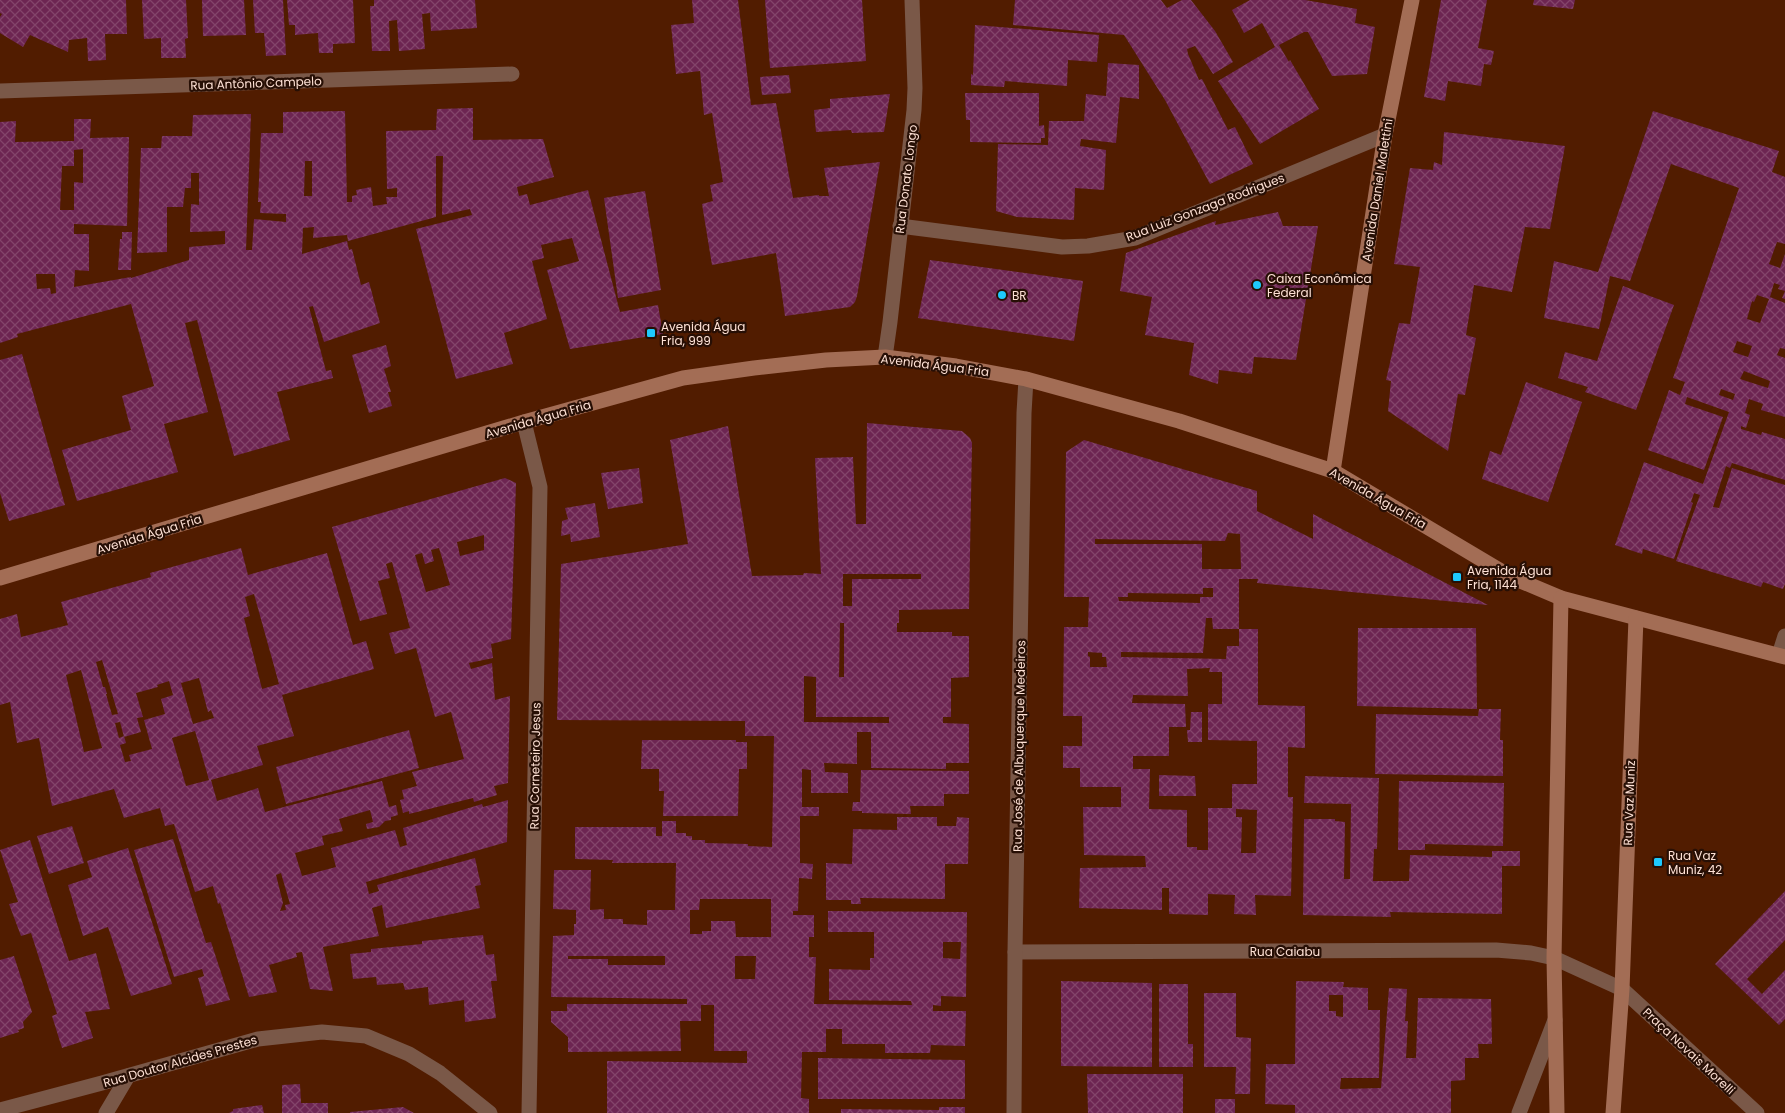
<svg xmlns="http://www.w3.org/2000/svg" width="1785" height="1113" font-family="Poppins,sans-serif">
  <style>
    .building { fill: url(#building-cross-hatch); fill-rule: evenodd }
    .lines { fill: none; stroke-linecap: round; stroke-linejoin: round }
    .street { stroke: #7a5848; stroke-width: 15 }
    .secondary { stroke: #a36d55; stroke-width: 15 }
    .poi-dot { fill: #1ec9fd; stroke: #270f05; stroke-width: 2 }
    .labels { text-anchor: middle; dominant-baseline: central; stroke-width: 4.5; stroke-linejoin: round; paint-order: stroke }
    .street-label { font-size: 12px; fill: #fee1d5; stroke: #270f05 }
    .poi-label { font-size: 12px; fill: #fee1d5; stroke: #270f05; text-anchor: start }
  </style>
  <defs>
    <pattern id="building-cross-hatch" width="8" height="8" patternUnits="userSpaceOnUse" patternTransform="scale(1.25)"><rect width="8" height="8" fill="#6d2552"/><path d="M0 0l8 8M0 8l8-8" fill="none" stroke="#83446a"/></pattern>
  </defs>
  <rect width="100%" height="100%" fill="#511c00"/>
  <g class="building">
    <polygon points="0,0 126,0 127,34 105,34 106,60 88,61 87,38 69,40 68,52 30,35 23,47 0,33 0,17 2,14 0,13"/>
    <polygon points="142,0 186,0 188,38 185,39 186,58 161,58 161,38 144,39"/>
    <polygon points="202,0 244,0 246,35 203,36"/>
    <polygon points="253,0 283,0 286,55 266,56 264,33 255,33"/>
    <polygon points="287,0 353,0 355,43 333,44 333,53 319,53 318,33 295,35 295,25 289,25"/>
    <polygon points="374,0 475,0 477,28 431,31 430,13 422,14 425,49 399,51 397,20 389,21 390,51 372,51 370,6 374,6"/>
    <polygon points="692,0 738,0 751,105 776,103 793,198 819,195 819,196 829,196 824,168 880,162 857,296 855,302 850,307 785,316 776,253 712,265 702,204 713,201 710,185 723,182 712,113 704,115 700,71 676,74 671,25 694,23"/>
    <polygon points="765,0 862,0 866,61 770,68"/>
    <polygon points="1015,0 1161,0 1167,8 1182,0 1191,0 1215,31 1233,62 1213,74 1195,46 1187,49 1188,54 1199,80 1202,79 1228,130 1235,127 1253,164 1210,184 1165,100 1124,35 1013,25"/>
    <polygon points="1250,0 1305,0 1357,9 1355,23 1375,27 1367,74 1332,76 1308,32 1304,32 1279,45 1289,62 1290,60 1319,109 1260,144 1218,81 1275,47 1262,23 1244,33 1232,10"/>
    <polygon points="1441,0 1487,0 1478,48 1494,51 1491,65 1484,64 1481,86 1448,81 1445,101 1424,97"/>
    <polygon points="1534,0 1575,0 1573,9 1533,5"/>
    <polygon points="975,25 1099,35 1097,62 1068,60 1067,86 1005,81 1004,87 971,85 971,74 973,75"/>
    <polygon points="1108,63 1139,65 1139,99 1120,97 1116,143 1081,139 1080,146 1106,150 1104,190 1075,188 1074,220 1017,217 996,211 998,144 1048,145 1049,121 1084,121 1086,94 1106,96"/>
    <polygon points="789,75 791,93 762,95 760,77"/>
    <polygon points="965,93 1039,93 1039,126 1044,125 1045,138 1041,138 1041,143 970,142 970,120 966,120"/>
    <polygon points="890,94 884,132 852,133 851,130 816,132 814,110 830,108 830,99"/>
    <path d="M473,108V140L543,139L554,177L517,187L519,196L527,194L530,205L588,190L620,312L658,305L663,334L570,349L547,270L579,261L572,238L541,245L544,258L532,261L547,319L504,333L513,364L456,379L416,229L472,215L470,209L442,215L443,156H436V217L348,241L347,235L313,238L314,227L303,228L302,254L347,241L349,250L352,249L361,285L369,282L380,323L324,342L313,306L309,307L326,371L331,370L333,378L277,392L290,440L234,456L197,320L185,323L208,412L164,424L178,472L77,501L62,450L131,430L122,396L154,386L131,304L17,334L18,337L0,343V122L16,121L15,142L74,141V119H91L90,138L129,137L127,226L74,224V234H89V271L75,270L74,287L131,277V278L189,260V247L225,244V231L190,232L191,204L199,205V173H191V188H185L183,207H167V252L137,253L141,148H161L162,136H192L193,115L251,114L246,250H252L254,219L286,222V214L260,213L261,202H258L261,133H283V112L345,111L347,202H352V196L357,195L356,190L371,187L373,206L387,204L386,197H397V188L387,189L386,131L436,130L437,109ZM83,149V183L74,182V210H60L62,166H74V150ZM305,161H312V196H304ZM36,274H55L56,293L51,294L50,288L37,289Z"/>
    <path d="M1653,111L1779,151L1772,172L1785,177V244L1777,242L1769,264L1780,268L1785,254V299L1782,298L1785,291L1778,289L1780,285L1774,283L1770,297L1785,303V349L1780,348L1777,355L1785,358V417L1761,410L1763,404L1749,399L1745,413L1750,415L1746,428L1741,426V429L1761,435L1762,432L1785,439V480L1732,463L1730,468L1726,466L1713,507L1719,508L1732,468L1785,485V584L1783,589L1763,582L1761,587L1676,561L1700,495L1694,493L1691,502L1693,503L1674,559L1643,549L1642,554L1615,545L1644,462L1703,484L1729,412L1687,397L1685,404L1723,417L1704,470L1648,450L1669,390L1680,395L1685,382L1673,378L1739,188L1671,164L1630,281L1610,276L1599,329L1544,318L1554,261L1598,272ZM1757,295L1769,299L1760,323L1747,319L1752,301L1754,302ZM1737,341L1752,346L1748,357L1733,352ZM1744,371L1770,381L1768,388L1740,379ZM1721,389L1735,394L1733,400L1719,395Z"/>
    <polygon points="1444,132 1565,146 1550,229 1525,227 1512,292 1474,285 1466,335 1476,338 1465,395 1458,394 1448,451 1388,411 1391,381 1386,380 1399,323 1410,324 1420,267 1394,264 1410,168 1433,170 1434,162 1442,165"/>
    <polygon points="645,191 661,290 618,298 604,198"/>
    <polygon points="1278,212 1283,226 1318,226 1296,360 1254,357 1252,374 1219,370 1218,384 1189,375 1194,343 1145,335 1152,297 1120,291 1126,253 1216,221 1215,225"/>
    <polygon points="122,232 132,232 131,270 118,270 120,239 122,239"/>
    <polygon points="930,260 1083,281 1074,341 918,318"/>
    <polygon points="1623,286 1674,305 1636,410 1585,392 1588,387 1558,378 1565,352 1597,361"/>
    <polygon points="386,345 391,366 384,369 391,392 388,392 392,406 369,413 352,355"/>
    <polygon points="22,354 65,505 9,521 0,493 0,360"/>
    <polygon points="1526,382 1582,402 1548,502 1482,479 1490,451 1501,455"/>
    <path d="M867,423L962,431L970,438L972,443L969,609L899,610V623H897V632H952V636H969V677L951,678V717H943V723L969,724V763H946V769L871,768V732H857V764L824,763L825,772L848,773V793H811V770L802,769V807H819V816H800V863L813,864L812,879L799,878L798,911H793V915H814V937H809V957H816L814,1004L912,1005L911,1001L829,1000V969L870,970V958H874V932H828V911L967,912L966,997L941,996V1006L933,1005V1011H966L965,1046L931,1045L930,1053H885V1044H842V1029H826V1052H802L801,1098L809,1099V1113H607V1061L747,1063V1051H714V1005H701V1021H680L681,1051L568,1052V1037L551,1022V1011H567V1004H687V999L551,997L553,936L574,935V924H576V910L553,909L554,870H591L590,910L604,909V919H623V924L647,925V910H675L676,863H612L613,860L575,859V827H656V836H662V821H676V833H686V836H692V840H705V843L748,844V846L772,847L774,736H745V721L557,720L561,564L688,544L670,440L728,426L752,576L803,575L804,573L821,574L815,458L853,457L856,524H866ZM843,574H921V579H852V606H843ZM840,623H844V677H839ZM804,676L816,677V717H889V723L804,722ZM700,899H771V937H736L735,921H711V931H702V934H690V910H699ZM943,942H961L960,959L943,958ZM568,956H665V965H608V959H568ZM735,956H756L755,979H735Z"/>
    <path d="M1084,440L1257,491V511L1313,539V514L1488,605L1257,583L1258,579H1239V629H1213L1212,618H1206L1203,653L1121,652V657L1226,659L1227,646H1239V629H1258V705L1305,706V748L1288,747V797H1293L1291,896L1255,895L1256,915L1234,914L1235,895L1208,894V915L1169,914V888H1162V910L1079,908L1080,868L1146,867L1145,856L1084,855L1083,807H1121V787H1080V768H1063V746H1082V716H1063L1064,627H1088L1089,597H1064L1066,452ZM1228,533L1240,534L1241,569H1202V544H1095V539L1225,541ZM1203,588H1213V597H1200V603L1119,601L1118,597H1128V593L1203,594ZM1088,652L1102,653V657H1106L1107,667H1090V657L1088,656ZM1210,668L1209,672H1222V704H1208V740L1257,741V784H1232V808H1208V850H1197V847H1187V810L1149,809L1150,769H1133V756H1169V727H1186L1185,704L1132,703L1133,695L1188,696L1187,669ZM1236,809L1257,810L1256,853H1241L1242,817H1236Z"/>
    <polygon points="639,468 643,503 608,509 601,473"/>
    <path d="M505,478L516,483L511,639L491,644L493,658L469,663L471,669L492,663L495,700L510,696L508,783L494,786L497,795L474,802L473,798L409,814V811L403,813L400,800L404,799L402,790L417,786L412,772L464,759L451,712L435,717L416,648L395,654L389,633L410,628L392,562L386,564L390,578L378,581L387,614L360,621L332,527ZM484,535V550L460,556L457,542ZM439,548L450,585L426,592L415,555L422,553L425,564L434,561L431,550Z"/>
    <polygon points="595,503 600,537 571,542 570,534 561,536 562,521 568,519 565,508"/>
    <path d="M241,548L248,575L327,553L353,645L366,641L374,669L282,695L294,736L257,746L263,765L211,780L217,801L258,788L265,812L382,781L389,807L396,805L398,815L391,817V820L385,821L379,827L367,829L366,824L373,822L370,810L339,819L343,831L322,836L324,845L295,853L302,876L336,867L331,848L395,830L400,847L407,845L403,828L482,804L483,807L508,800L507,842L366,882L369,894L379,891L377,885L475,858L481,885L475,886L480,908L386,928L382,905L372,908L379,936L323,947L333,991L310,989L302,952L296,953L297,957L269,965L277,992L249,997L220,903L218,904L213,886L195,892L174,824L165,826L160,808L124,818L114,789L52,806L39,738L17,743L10,702L0,705V619L17,614L21,637L68,625L61,602L151,577L150,573ZM254,594L279,684L262,689L244,618L250,616L245,597ZM102,660L118,714L112,715L106,694H107L105,687H103L96,662ZM81,670L102,748L84,752L66,675ZM199,678L208,712L211,710L214,718L193,724L181,683ZM169,681L173,695L161,699L165,714L144,720L152,749L129,755L131,761L125,762L120,745L126,743L124,736L119,738L115,723L120,722L124,737L141,732L137,718L143,717L136,693L158,687L157,685ZM195,731L209,780L186,786L172,738ZM281,873L290,904L285,905L286,910L280,911L283,903L276,875Z"/>
    <polygon points="1358,628 1476,628 1477,709 1357,706"/>
    <polygon points="1479,709 1501,709 1500,740 1503,740 1503,776 1375,774 1376,714 1478,716"/>
    <polygon points="1191,712 1202,712 1202,742 1188,742 1187,730 1190,730"/>
    <polygon points="409,730 419,768 286,804 276,767"/>
    <polygon points="642,740 736,740 736,742 747,742 747,769 739,769 738,816 663,816 664,791 659,791 659,769 641,769"/>
    <polygon points="861,770 969,771 969,794 944,794 944,806 910,806 911,814 862,813 862,811 852,811 853,802 860,802"/>
    <polygon points="1159,775 1195,776 1196,796 1159,796"/>
    <polygon points="1305,776 1379,778 1377,849 1374,849 1373,881 1409,881 1410,855 1492,857 1492,851 1520,851 1520,866 1502,866 1502,914 1390,912 1391,917 1303,915 1304,819 1335,819 1335,821 1345,822 1344,879 1350,879 1351,804 1304,803"/>
    <polygon points="1399,781 1504,783 1503,846 1425,844 1425,850 1398,850"/>
    <polygon points="897,817 937,817 937,826 956,826 957,817 969,818 968,864 945,864 945,899 860,898 861,904 851,904 851,900 826,900 826,863 852,864 853,829 897,830"/>
    <polygon points="72,826 84,863 49,874 37,836"/>
    <polygon points="173,839 206,943 211,942 230,1000 206,1006 198,978 204,976 202,969 174,977 134,850"/>
    <polygon points="30,840 69,961 96,953 110,1009 85,1012 93,1038 62,1048 52,1016 57,1014 31,933 21,936 9,904 18,902 0,850"/>
    <polygon points="128,848 172,984 131,996 108,927 83,936 68,885 92,877 87,861"/>
    <polygon points="1785,891 1785,940 1747,979 1762,994 1785,970 1785,1019 1779,1025 1715,964"/>
    <polygon points="483,935 486,955 494,954 497,981 491,981 496,1018 465,1022 464,1000 429,1005 428,987 405,990 403,983 377,985 376,977 353,979 350,954 371,952 371,949 422,944 422,941"/>
    <polygon points="14,956 32,1012 23,1022 24,1028 18,1030 19,1032 0,1038 0,960"/>
    <polygon points="1061,981 1152,983 1152,1067 1061,1066"/>
    <path d="M1296,981L1344,982L1343,987L1368,988V1010H1380L1379,1078H1341L1340,1089L1381,1088L1389,988L1407,989L1405,1021H1408L1406,1058H1416L1418,998L1491,999L1492,1044H1478L1479,1058H1465V1080L1451,1081V1113H1295V1105L1265,1104L1266,1064H1295ZM1329,995H1343V1017L1336,1016V1011H1329Z"/>
    <polygon points="1159,984 1188,984 1188,1044 1193,1044 1193,1067 1159,1067"/>
    <polygon points="1204,993 1236,993 1236,1037 1251,1038 1250,1094 1235,1094 1236,1067 1204,1067"/>
    <polygon points="818,1058 965,1060 965,1099 818,1099"/>
    <polygon points="1087,1074 1183,1074 1183,1113 1088,1113"/>
    <polygon points="300,1084 301,1103 328,1103 328,1113 282,1113 282,1085"/>
    <rect x="1215" y="1099" width="20" height="14"/>
    <polygon points="262,1105 264,1113 229,1113 233,1111 233,1109"/>
    <polygon points="403,1107 414,1113 350,1113 350,1112"/>
    <polygon points="939,1107 965,1107 965,1113 841,1113 841,1109 939,1110"/>
  </g>
  <g class="lines">
    <g class="street">
      <polyline points="0,91 512,74"/>
      <polyline points="900,226 1062,247 1088,246 1135,238 1385,135"/>
      <polyline points="885,357 890,322 914,110 915,88 912,0"/>
      <polyline points="524,422 540,487 529,1113"/>
      <polyline points="1779,655 1785,636"/>
      <polyline points="1015,952 1496,950 1531,953 1554,958 1622,989 1757,1113"/>
      <polyline points="0,1110 102,1083 258,1039 322,1032 366,1036 409,1054 440,1073 490,1113"/>
      <polyline points="106,1113 128,1076"/>
      <polyline points="1014,1113 1015,952 1024,413 1026,379"/>
      <polyline points="1519,1113 1555,1020"/>
    </g>
    <g class="secondary">
      <polyline points="1333,471 1385,135 1412,0"/>
      <polyline points="0,578 524,422 683,378 754,368 826,360 885,357 956,366 1026,379 1179,421 1333,471 1511,577 1561,598 1785,657"/>
      <polyline points="1557,1113 1554,958 1561,598"/>
      <polyline points="1613,1113 1622,989 1636,618"/>
    </g>
  </g>
  <g class="poi-dot">
    <circle cx="1257" cy="285" r="5"/>
    <circle cx="1002" cy="295" r="5"/>
    <rect x="646" y="328" width="10" height="10" rx="2.5"/>
    <rect x="1452" y="572" width="10" height="10" rx="2.5"/>
    <rect x="1653" y="857" width="10" height="10" rx="2.5"/>
  </g>
  <g class="labels">
    <g class="street-label">
      <text transform="translate(256 83) rotate(-2)">Rua Antônio Campelo</text>
      <text transform="translate(906 179) rotate(-83)">Rua Donato Longo</text>
      <text transform="translate(1377 190) rotate(-81)">Avenida Daniel Malettini</text>
      <text transform="translate(1205 207) rotate(-21)">Rua Luiz Gonzaga Rodrigues</text>
      <text transform="translate(935 365) rotate(7)">Avenida Água Fria</text>
      <text transform="translate(538 419) rotate(-16)">Avenida Água Fria</text>
      <text transform="translate(1378 498) rotate(30)">Avenida Água Fria</text>
      <text transform="translate(149 534) rotate(-17)">Avenida Água Fria</text>
      <text transform="translate(1019 746) rotate(-89)">Rua José de Albuquerque Medeiros</text>
      <text transform="translate(535 766) rotate(-89)">Rua Corneteiro Jesus</text>
      <text transform="translate(1629 803) rotate(-88)">Rua Vaz Muniz</text>
      <text x="1285" y="951">Rua Caiabu</text>
      <text transform="translate(1689 1051) rotate(43)">Praça Novais Morelli</text>
      <text transform="translate(180 1061) rotate(-16)">Rua Doutor Alcides Prestes</text>
    </g>
    <g class="poi-label">
      <text x="1267" y="278">Caixa Econômica<tspan x="1267" dy="14">Federal</tspan></text>
      <text x="1012" y="295">BR</text>
      <text x="661" y="326">Avenida Água<tspan x="661" dy="14">Fria, 999</tspan></text>
      <text x="1467" y="570">Avenida Água<tspan x="1467" dy="14">Fria, 1144</tspan></text>
      <text x="1668" y="855">Rua Vaz<tspan x="1668" dy="14">Muniz, 42</tspan></text>
    </g>
  </g>
</svg>
